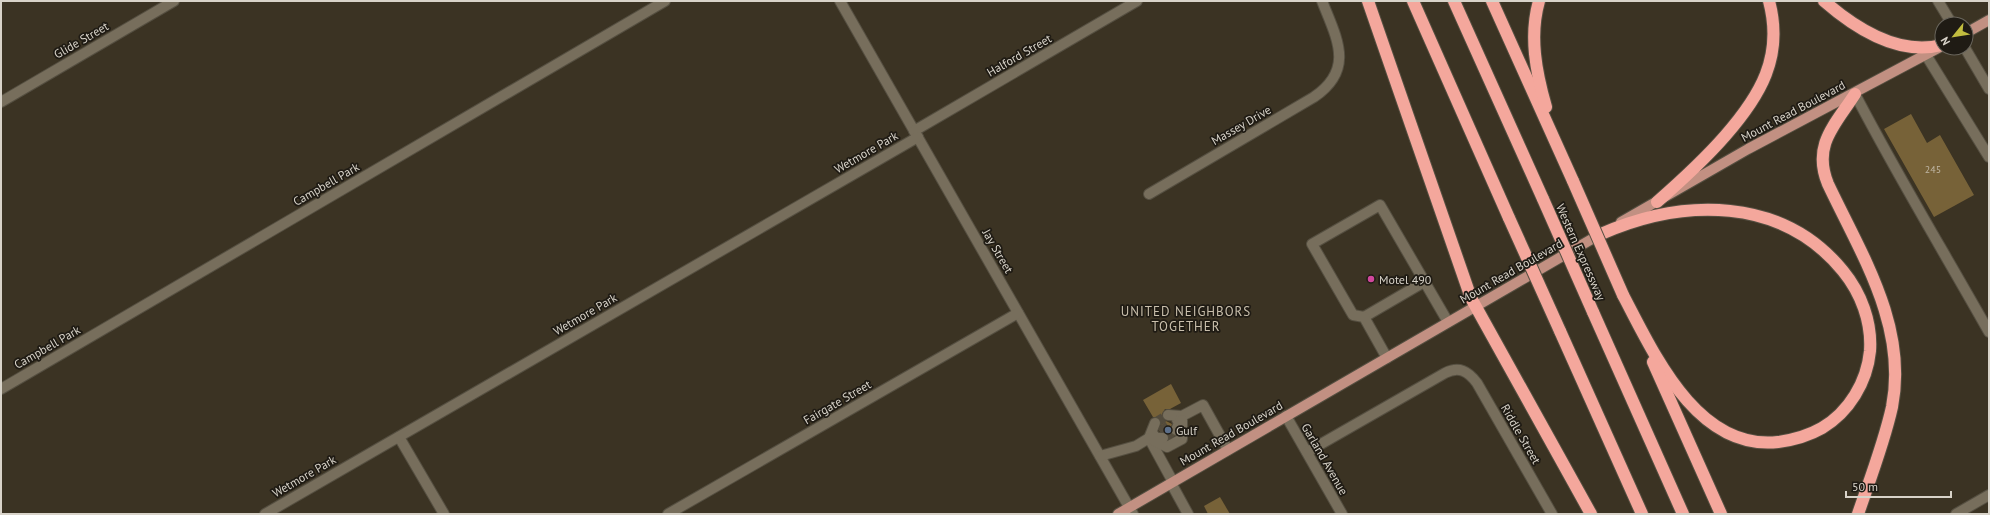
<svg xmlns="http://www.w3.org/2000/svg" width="1990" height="515" font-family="'PT Sans',sans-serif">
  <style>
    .building { fill: #776238 }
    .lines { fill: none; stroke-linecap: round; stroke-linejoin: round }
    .minor-tunnel { stroke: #534b3c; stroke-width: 10; stroke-dasharray: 10 5; stroke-linecap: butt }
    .minor-casing { stroke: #554f41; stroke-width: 12 }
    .major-casing { stroke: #554f41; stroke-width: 12 }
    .highway-casing { stroke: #554f41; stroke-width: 14 }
    .minor { stroke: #776e5c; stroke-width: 10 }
    .major { stroke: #c29082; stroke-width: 10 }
    .highway { stroke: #f4a79c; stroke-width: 12 }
    .highway-bridge-casing { stroke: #554f41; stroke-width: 14; stroke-linecap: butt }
    .highway-bridge { stroke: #f4a79c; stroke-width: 12 }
    .hotel-dot { fill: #d1479c; stroke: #1f1b14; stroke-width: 1.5 }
    .service-dot { fill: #5c6f8a; stroke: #1f1b14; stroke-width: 1.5 }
    .labels { text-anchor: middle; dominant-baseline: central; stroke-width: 3.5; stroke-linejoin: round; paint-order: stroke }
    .number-label { font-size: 10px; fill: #c0b7a5 }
    .street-label { font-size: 12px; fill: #d8d3c9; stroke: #1f1b14 }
    .poi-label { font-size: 12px; fill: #d8d3c9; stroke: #1f1b14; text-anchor: start }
    .neighbourhood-label { font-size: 13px; letter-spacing: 1px; fill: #cac0ad; stroke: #1f1b14 }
  </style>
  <rect width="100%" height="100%" fill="#3b3323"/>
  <g class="building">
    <polygon points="1911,114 1927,143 1940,135 1974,195 1934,217 1884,129"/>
    <polygon points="1171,384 1181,403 1170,409 1165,409 1162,414 1164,420 1172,424 1170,431 1174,436 1169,438 1167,433 1159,431 1161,425 1160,419 1153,417 1143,400"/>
    <polygon points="1220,497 1230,514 1208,514 1204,506"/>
  </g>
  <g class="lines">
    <g class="minor-tunnel">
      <polyline points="1155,423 1168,415"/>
      <polyline points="1160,432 1172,424"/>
      <polyline points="1163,438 1176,430"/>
    </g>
    <g class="minor-casing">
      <g id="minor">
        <polyline points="840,1 1133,514"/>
        <polyline points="1938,1 1952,24"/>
        <polyline points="1965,48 1989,89"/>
        <polyline points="1926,55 1989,157"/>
        <path d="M1855,94C1897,175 1944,252 1989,332"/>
        <polyline points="1,102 174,1"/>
        <polyline points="914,131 1137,1"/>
        <path d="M1149,194L1314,97C1355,69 1337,39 1322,1"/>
        <polyline points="1364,317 1424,282"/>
        <polyline points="1387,358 1364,317 1353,315 1312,244 1380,205 1448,322"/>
        <polyline points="1,389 665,1"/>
        <polyline points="1168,415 1182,416 1177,420"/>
        <polyline points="1286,416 1342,514"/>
        <polyline points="1176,430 1182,416 1203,405 1228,450"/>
        <polyline points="1154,435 1149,438 1155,423"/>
        <polyline points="399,437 444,514"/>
        <polyline points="1149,438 1173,482"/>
        <polyline points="1151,439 1167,447 1182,439 1182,420"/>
        <path d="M1307,452L1445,373C1459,366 1468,371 1477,383L1552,514"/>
        <polyline points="1100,456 1136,446 1149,438 1163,438"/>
        <polyline points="1171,483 1188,514"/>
        <polyline points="265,514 918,137"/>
        <polyline points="668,514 1018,313"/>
        <polyline points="1956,514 1989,495"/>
      </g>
    </g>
    <g class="major-casing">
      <g id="major">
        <polyline points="1966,33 1989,20"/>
        <polyline points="1621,222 1748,149 1940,47"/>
        <polyline points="1118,514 1604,232"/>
      </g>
    </g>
    <g class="highway-casing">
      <g id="highway">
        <polyline points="1368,1 1471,298 1591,514"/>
        <polyline points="1413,1 1509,218"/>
        <polyline points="1454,1 1543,199"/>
        <polyline points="1492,1 1573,181"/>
        <path d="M1539,1C1529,36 1536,72 1546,107"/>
        <path d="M1824,1C1855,28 1899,56 1942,45"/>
        <path d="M1855,94C1835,125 1812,145 1828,184C1861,254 1908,326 1892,407C1884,443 1870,479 1858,514"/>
        <path d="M1657,202C1681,181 1704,160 1725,136C1760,96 1784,57 1769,1"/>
        <path d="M1601,234C1683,198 1782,196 1843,271C1861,293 1872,322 1870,351C1867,382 1849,412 1822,428C1808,436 1793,440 1778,442C1697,451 1654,354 1623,295"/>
        <polyline points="1593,312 1683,514"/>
        <polyline points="1560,331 1642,514"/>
        <polyline points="1653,362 1721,514"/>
      </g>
    </g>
    <use href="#minor" class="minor"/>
    <use href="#major" class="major"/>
    <use href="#highway" class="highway"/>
    <g class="highway-bridge-casing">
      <g id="highway-bridge">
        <polyline points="1573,181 1623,295"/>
        <polyline points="1543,199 1593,312"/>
        <polyline points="1509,218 1560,331"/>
      </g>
    </g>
    <use href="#highway-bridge" class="highway-bridge"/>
  </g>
  <circle class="hotel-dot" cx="1371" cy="279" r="4"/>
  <circle class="service-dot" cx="1168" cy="430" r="4"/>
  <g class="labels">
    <g class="number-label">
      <text x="1933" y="169">245</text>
    </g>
    <g class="street-label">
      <text transform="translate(81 40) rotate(-30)">Glide Street</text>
      <text transform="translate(1019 55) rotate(-30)">Halford Street</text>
      <text transform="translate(1793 111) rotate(-28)">Mount Read Boulevard</text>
      <text transform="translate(1241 125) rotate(-30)">Massey Drive</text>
      <text transform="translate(866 152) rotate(-30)">Wetmore Park</text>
      <text transform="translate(326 184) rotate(-30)">Campbell Park</text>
      <text transform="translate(998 251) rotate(60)">Jay Street</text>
      <text transform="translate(1581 252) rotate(66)">Western Expressway</text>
      <text transform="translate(1511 271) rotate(-30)">Mount Read Boulevard</text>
      <text transform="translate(585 314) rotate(-30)">Wetmore Park</text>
      <text transform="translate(47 347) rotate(-30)">Campbell Park</text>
      <text transform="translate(837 402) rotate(-30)">Fairgate Street</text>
      <text transform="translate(1231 433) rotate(-30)">Mount Read Boulevard</text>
      <text transform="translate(1521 434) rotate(60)">Riddle Street</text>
      <text transform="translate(1325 459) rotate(60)">Garland Avenue</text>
      <text transform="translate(304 476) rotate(-30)">Wetmore Park</text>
    </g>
    <g class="poi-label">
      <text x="1379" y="279">Motel 490</text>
      <text x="1176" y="430">Gulf</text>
    </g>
    <g class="neighbourhood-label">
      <text x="1186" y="311">UNITED NEIGHBORS<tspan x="1186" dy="15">TOGETHER</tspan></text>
    </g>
  </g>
  <rect width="1990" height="515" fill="none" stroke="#d8d3c9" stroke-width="4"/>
  <g transform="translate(1954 36) rotate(240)"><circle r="19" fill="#1f1b14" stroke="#69655c"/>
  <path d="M0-3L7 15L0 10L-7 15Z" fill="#c2bd3f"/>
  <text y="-6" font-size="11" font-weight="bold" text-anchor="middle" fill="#d8d3c9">N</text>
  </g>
  <path d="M1846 491v6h105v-6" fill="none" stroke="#d8d3c9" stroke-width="2"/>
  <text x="1852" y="491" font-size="12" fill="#d8d3c9" stroke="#1f1b14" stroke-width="3" paint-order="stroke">50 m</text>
</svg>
